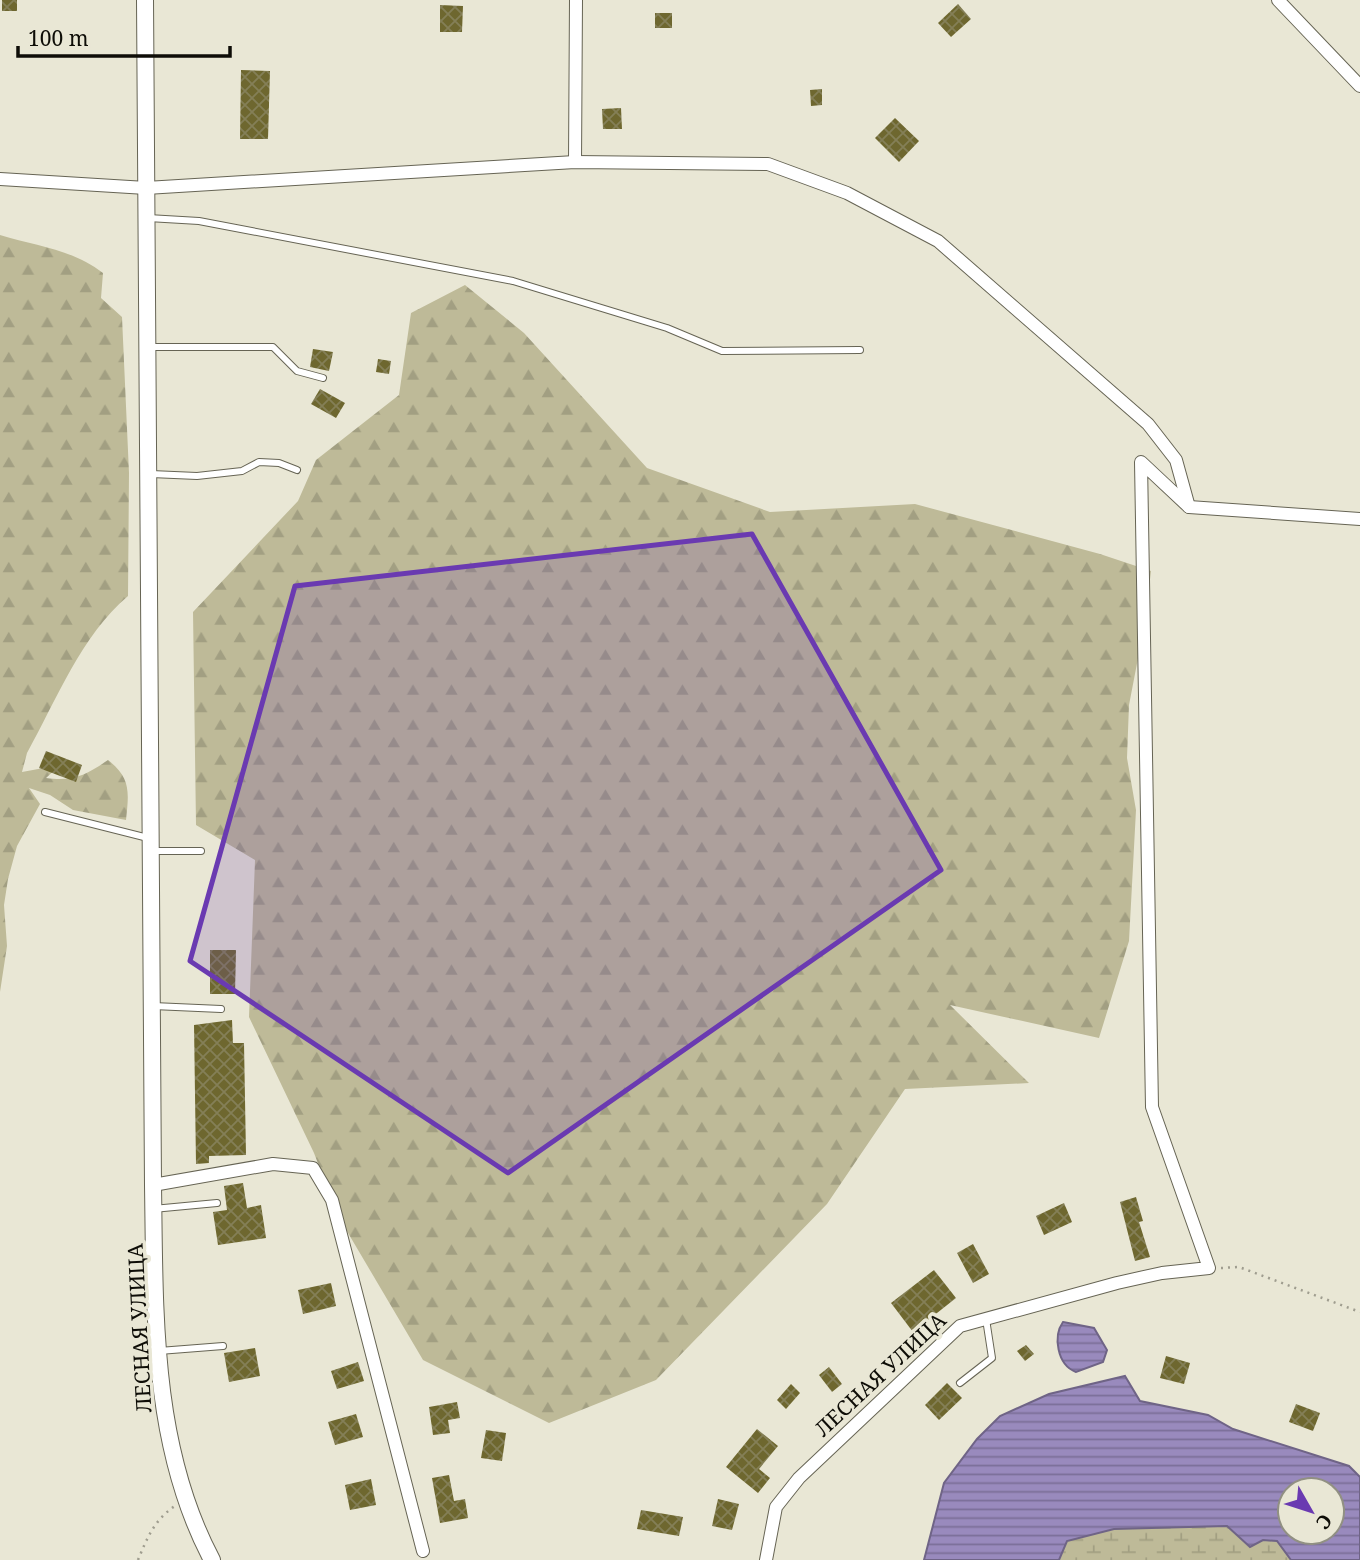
<svg xmlns="http://www.w3.org/2000/svg" width="1360" height="1560" font-family="'Noto Serif',serif">
  <style>
    .forest { fill: url(#forest-firs) }
    .wetland { fill: url(#wetland-marsh) }
    .water { fill: url(#water-rules); stroke: #6f6486; stroke-width: 2; fill-rule: evenodd }
    .building { fill: url(#building-cross-hatch) }
    .lines { fill: none; stroke-linecap: round; stroke-linejoin: round }
    .service-casing { stroke: #666454; stroke-width: 8 }
    .minor-casing { stroke: #666454; stroke-width: 14 }
    .tertiary-casing { stroke: #666454; stroke-width: 18 }
    .path { stroke: #9f9d8f; stroke-width: 2.5; stroke-dasharray: 2 5; stroke-linecap: butt }
    .service { stroke: #fff; stroke-width: 6 }
    .minor { stroke: #fff; stroke-width: 12 }
    .tertiary { stroke: #fff; stroke-width: 16 }
    .marked { fill: #6a3ab1; fill-opacity: 0.2; stroke: #6a3ab1; stroke-width: 5; stroke-linejoin: round }
    .labels { text-anchor: middle; dominant-baseline: central; stroke-width: 7; stroke-linejoin: round; paint-order: stroke }
    .street-label { font-size: 21px; fill: #0e0d07; stroke: #e9e7d5 }
  </style>
  <defs>
    <pattern id="forest-firs" width="22" height="20" patternUnits="userSpaceOnUse" patternTransform="scale(1.75)"><rect width="22" height="20" fill="#beba98"/><path d="M5 1l3.5 6h-7zM16 11l3.5 6h-7z" fill="#a29f82"/></pattern>
    <pattern id="wetland-marsh" width="20" height="14" patternUnits="userSpaceOnUse" patternTransform="scale(1.75)"><rect width="20" height="14" fill="#beba98"/><path d="M1 5h8M5 5V1M11 12h8M15 12V8" fill="none" stroke="#a29f82"/></pattern>
    <pattern id="water-rules" width="6" height="5" patternUnits="userSpaceOnUse" patternTransform="scale(1.75)"><rect width="6" height="5" fill="#998abd"/><path d="M0 2.5h6" fill="none" stroke="#7b6f98"/></pattern>
    <pattern id="building-cross-hatch" width="8" height="8" patternUnits="userSpaceOnUse" patternTransform="scale(1.75)"><rect width="8" height="8" fill="#6e672f"/><path d="M0 0l8 8M0 8l8-8" fill="none" stroke="#847f57"/></pattern>
  </defs>
  <rect width="100%" height="100%" fill="#e9e7d5"/>
  <g class="forest">
    <path d="M0,235C36,246 72,249 103,273L101,298L122,317L129,473L128,596C81,636 57,699 27,753L22,772L60,765L46,778C73,782 86,775 108,760C131,778 129,792 126,820L73,810L50,795L29,788L40,804L17,846L8,879L4,905L7,946L0,992Z"/>
    <polygon points="465,285 524,333 647,468 770,512 915,504 1100,554 1151,571 1145,622 1129,705 1127,758 1136,810 1129,941 1099,1038 950,1005 1029,1083 905,1089 827,1204 656,1380 549,1423 423,1360 338,1216 314,1153 249,1017 255,860 196,825 193,612 298,501 316,460 399,395 411,313"/>
  </g>
  <polygon class="wetland" points="1174,1526 1227,1526 1249,1547 1263,1540 1277,1541 1291,1560 1059,1560 1067,1541 1114,1529"/>
  <g class="water">
    <path d="M1063,1322L1094,1328L1107,1350L1103,1362L1076,1372C1057,1365 1053,1336 1063,1322Z"/>
    <path d="M1125,1376L1140,1401L1208,1415L1233,1429L1349,1466L1360,1477V1560H1291L1277,1541L1263,1540L1250,1547L1227,1526L1114,1529L1067,1541L1059,1560H924L944,1483L977,1439L1000,1416L1049,1394ZM1332,1490V1532H1290V1490Z"/>
  </g>
  <g class="building">
    <rect x="2" y="0" width="15" height="11"/>
    <polygon points="958,4 971,19 951,37 938,23"/>
    <polygon points="440,5 463,6 462,32 440,32"/>
    <rect x="655" y="13" width="17" height="15"/>
    <polygon points="241,70 270,71 268,139 240,139"/>
    <polygon points="822,89 822,105 811,106 810,90"/>
    <polygon points="621,108 622,129 603,129 602,109"/>
    <polygon points="895,118 919,141 899,162 875,138"/>
    <polygon points="313,349 333,352 329,371 310,367"/>
    <polygon points="378,359 391,361 389,374 376,372"/>
    <polygon points="320,389 345,403 336,418 311,404"/>
    <polygon points="46,751 82,765 76,782 39,768"/>
    <polygon points="210,950 236,950 235,994 210,994"/>
    <polygon points="232,1020 233,1043 244,1043 246,1155 209,1156 209,1163 196,1164 194,1025"/>
    <polygon points="243,1183 247,1208 261,1205 266,1238 218,1245 213,1212 227,1210 224,1186"/>
    <polygon points="1136,1197 1143,1221 1139,1222 1150,1257 1135,1261 1120,1202"/>
    <polygon points="1064,1203 1072,1222 1044,1235 1036,1216"/>
    <polygon points="973,1244 989,1274 973,1283 957,1253"/>
    <polygon points="934,1270 956,1298 913,1332 891,1303"/>
    <polygon points="331,1283 336,1306 303,1314 298,1290"/>
    <polygon points="1026,1345 1034,1354 1025,1361 1017,1351"/>
    <polygon points="255,1348 260,1376 229,1382 224,1353"/>
    <polygon points="1166,1356 1190,1363 1184,1384 1160,1378"/>
    <polygon points="358,1362 364,1381 337,1389 331,1371"/>
    <polygon points="829,1367 842,1384 832,1392 819,1375"/>
    <polygon points="947,1383 962,1398 939,1420 925,1405"/>
    <polygon points="791,1384 800,1393 786,1409 777,1400"/>
    <polygon points="457,1402 460,1418 448,1420 450,1433 433,1435 429,1407"/>
    <polygon points="1296,1404 1320,1413 1313,1431 1289,1422"/>
    <polygon points="356,1414 363,1437 335,1445 328,1422"/>
    <polygon points="757,1429 778,1446 759,1469 770,1478 758,1493 726,1467"/>
    <polygon points="486,1430 506,1433 502,1461 481,1458"/>
    <polygon points="449,1475 454,1501 465,1499 468,1518 440,1523 432,1478"/>
    <polygon points="371,1479 376,1505 350,1510 345,1485"/>
    <polygon points="718,1499 739,1504 732,1530 712,1526"/>
    <polygon points="641,1510 683,1517 679,1536 637,1529"/>
  </g>
  <g class="lines">
    <g class="service-casing">
      <g id="service">
        <polyline points="148,218 199,221 513,281 667,328 722,351 860,350"/>
        <polyline points="150,347 273,347 297,371 323,378"/>
        <polyline points="151,474 197,476 242,471 259,462 279,463 297,470"/>
        <polyline points="45,812 148,838"/>
        <polyline points="153,851 201,851"/>
        <polyline points="153,1006 221,1009"/>
        <polyline points="153,1209 217,1203"/>
        <polyline points="159,1351 223,1346"/>
        <polyline points="960,1383 992,1358 986,1319"/>
      </g>
    </g>
    <g class="minor-casing">
      <g id="minor">
        <polyline points="1278,0 1360,86"/>
        <polyline points="575,162 576,0"/>
        <polyline points="0,179 146,188 575,162 768,164 847,193 938,241 1148,424 1176,460 1189,507"/>
        <polyline points="153,1185 273,1164 313,1168 332,1200 423,1551"/>
        <polyline points="766,1560 776,1507 799,1478 960,1326 1117,1283 1162,1273 1209,1268 1152,1107 1141,462 1189,507 1360,519"/>
      </g>
    </g>
    <g class="tertiary-casing">
      <path id="tertiary" d="M145,0L153,1185C155,1312 151,1445 212,1560"/>
    </g>
    <g class="path">
      <polyline points="1221,1268 1239,1267 1360,1312"/>
      <path d="M138,1560C147,1538 155,1519 175,1506"/>
    </g>
    <use href="#service" class="service"/>
    <use href="#minor" class="minor"/>
    <use href="#tertiary" class="tertiary"/>
  </g>
  <path class="marked" d="M752,534L941,870L508,1173L190,961L295,586Z"/>
  <g class="labels">
    <g class="street-label">
      <text transform="translate(139 1328) rotate(-93)">ЛЕСНАЯ УЛИЦА</text>
      <text transform="translate(880 1374) rotate(-43)">ЛЕСНАЯ УЛИЦА</text>
    </g>
  </g>
  <g transform="translate(1311 1511) rotate(129)"><circle r="33" fill="#e9e7d5" stroke="#919083" stroke-width="2"/>
  <path d="M0-5L12 26L0 18L-12 26Z" fill="#6a3ab1"/>
  <text y="-10" font-size="19" font-weight="bold" text-anchor="middle" fill="#0e0d07">С</text>
  </g>
  <path d="M18 46v10h212v-10" fill="none" stroke="#0e0d07" stroke-width="3.5"/>
  <text x="28" y="46" font-size="21" fill="#0e0d07" stroke="#e9e7d5" stroke-width="5" paint-order="stroke">100 m</text>
</svg>
